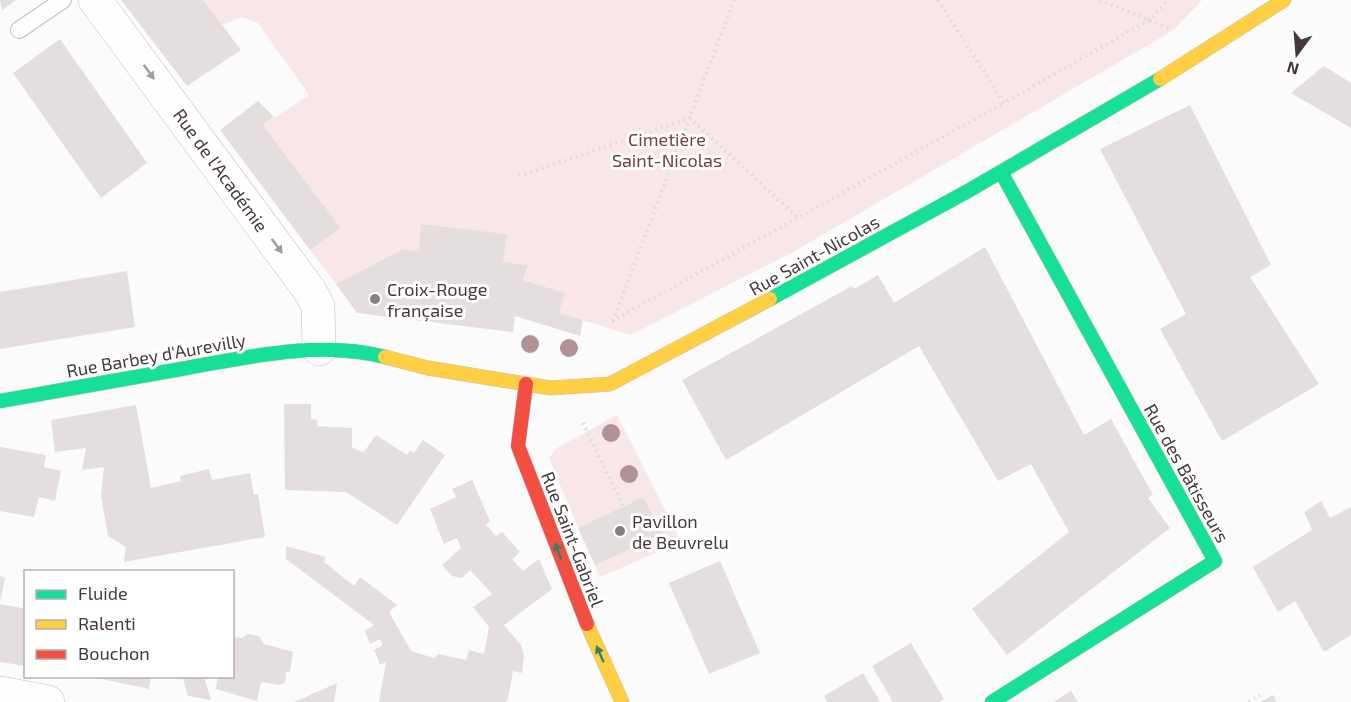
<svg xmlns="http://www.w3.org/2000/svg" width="1351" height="702" font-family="'Exo 2',sans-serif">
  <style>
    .green { fill: #f8e6e8 }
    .building { fill: #e4dede }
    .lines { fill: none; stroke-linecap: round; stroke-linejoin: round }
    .lane-casing { stroke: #c5bebe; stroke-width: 18 }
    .street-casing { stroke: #c5bebe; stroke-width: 34 }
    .fast-casing { stroke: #c5bebe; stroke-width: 15 }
    .slow-casing { stroke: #c5bebe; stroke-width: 15 }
    .jam-casing { stroke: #c5bebe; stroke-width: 15 }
    .path { stroke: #dbdada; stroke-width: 4; stroke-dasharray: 1.5 4.5; stroke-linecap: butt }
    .lane { stroke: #fefefe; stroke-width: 16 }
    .street { stroke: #fefefe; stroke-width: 33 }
    .fast { stroke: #16e098; stroke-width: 14 }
    .slow { stroke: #ffcf43; stroke-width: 14 }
    .jam { stroke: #f24e42; stroke-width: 14 }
    .tree { fill: #b19297 }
    .oneway { fill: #a29c9c }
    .oneway2 { fill: #318464 }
    .poi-dot { fill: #867d7e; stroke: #fff; stroke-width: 2 }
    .labels { text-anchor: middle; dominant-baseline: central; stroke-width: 6; stroke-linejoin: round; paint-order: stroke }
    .park-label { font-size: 18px; fill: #743d45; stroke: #fff }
    .street-label { font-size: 18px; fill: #47393a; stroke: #fff }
    .poi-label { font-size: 18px; fill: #47393a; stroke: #fff; text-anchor: start }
  </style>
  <rect width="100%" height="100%" fill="#fbfbfb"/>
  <g class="green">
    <polygon points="203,0 1202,0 1174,30 793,252 631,335 559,313 565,293 523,280 528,265 503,262 506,234 422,224 419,251 403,249 336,284 310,250 341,228 263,125 309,95 258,23 242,17 222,25"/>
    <polygon points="617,415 681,542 600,577 595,565 662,533 643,497 578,528 549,458 557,448"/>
  </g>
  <g class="building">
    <polygon points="0,0 16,0 2,10"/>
    <polygon points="121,0 203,0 241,50 187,86"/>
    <polygon points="60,39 147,163 101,198 13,73"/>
    <polygon points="1324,66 1351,83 1351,128 1291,93"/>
    <polygon points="258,101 274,117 263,125 341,228 310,250 220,130"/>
    <polygon points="1190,105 1271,265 1250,277 1319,384 1222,441 1160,329 1186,314 1100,149"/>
    <polygon points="421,224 507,234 503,262 528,265 523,280 565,293 559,313 583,320 580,336 515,316 513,332 357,313 336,284 403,249 419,251"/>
    <polygon points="985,247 1084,435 1111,419 1153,495 1148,498 1170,528 1007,655 972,609 1069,532 1031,464 998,481 919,346 726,460 682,380 852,286 854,289 878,275 894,303"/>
    <polygon points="127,271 135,327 0,349 0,292"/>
    <polygon points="284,404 311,404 311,419 318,420 317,426 352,428 352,448 364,452 376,435 407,455 410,450 414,453 423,440 445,455 397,525 346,492 285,490"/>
    <polygon points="136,405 151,488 181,481 180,476 209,469 212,480 250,473 254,495 258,494 265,537 124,562 126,547 108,536 101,496 104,467 82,470 86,448 55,452 51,420"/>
    <polygon points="0,447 46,455 44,467 61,471 55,501 39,497 34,517 0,511"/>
    <polygon points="472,480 490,521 486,525 496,536 502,532 520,552 512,559 523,571 539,559 552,589 504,625 521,645 524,655 522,673 513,671 508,699 505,702 379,702 386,662 380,665 374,650 383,645 380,639 370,644 365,631 374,625 286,559 286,546 326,557 324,562 354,586 360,577 397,605 389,612 411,651 434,658 438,654 466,660 469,650 484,654 489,627 473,607 492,594 470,570 462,578 452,576 442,565 461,548 457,538 444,544 430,509 456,497 452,489"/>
    <polygon points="643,497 662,534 595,565 578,528"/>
    <polygon points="1321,501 1330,518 1351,507 1351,635 1324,652 1295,601 1278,612 1253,567 1312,530 1304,512"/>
    <polygon points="720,561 760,653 709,674 669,583"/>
    <polygon points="0,576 5,578 1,599 0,599"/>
    <polygon points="0,604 26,609 26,666 0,662"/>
    <polygon points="248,634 259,636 264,644 293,652 290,672 286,672 285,683 279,685 261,682 257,701 216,689 218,676 232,676 232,637 242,638"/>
    <polygon points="911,643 944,699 939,702 893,702 872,666"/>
    <polygon points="863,673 880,702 827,702 824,696"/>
    <polygon points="88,676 151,676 149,689"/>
    <polygon points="182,676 204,676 211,700 188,696"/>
    <polygon points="337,683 334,702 294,702 328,687"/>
    <polygon points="1071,691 1078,702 1053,702"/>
    <polygon points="1273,695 1277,702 1260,702"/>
  </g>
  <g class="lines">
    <g class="lane-casing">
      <polyline id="lane" points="19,30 63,0"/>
    </g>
    <g class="street-casing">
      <g id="street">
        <polyline points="95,0 310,291 318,306 319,349"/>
        <polyline points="0,693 48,702"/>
      </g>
    </g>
    <g class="fast-casing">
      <g id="fast">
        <polyline points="770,299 968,191 1160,79"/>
        <path d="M0,401C60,390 121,380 181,369C249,357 317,340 385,357"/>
        <polyline points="992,702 1215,561 1001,172"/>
      </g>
    </g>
    <g class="slow-casing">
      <g id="slow">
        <polyline points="1160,79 1284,0"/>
        <polyline points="385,357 428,368 551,388 610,384 770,299"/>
        <polyline points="587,624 622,702"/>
      </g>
    </g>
    <g class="jam-casing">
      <polyline id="jam" points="526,384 518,446 587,624"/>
    </g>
    <g class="path">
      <polyline points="938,0 1004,103 1149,20 1169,0"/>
      <polyline points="1100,0 1171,29"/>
      <polyline points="519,176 690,118 798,218"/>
      <polyline points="612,321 1004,103"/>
      <polyline points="613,321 734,0"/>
      <polyline points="583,423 623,506"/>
      <polyline points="1249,702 1260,695"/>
    </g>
    <use href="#lane" class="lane"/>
    <use href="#street" class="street"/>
    <use href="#fast" class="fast"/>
    <use href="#slow" class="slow"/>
    <use href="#jam" class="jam"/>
  </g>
  <g class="tree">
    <circle cx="530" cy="344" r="9"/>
    <circle cx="569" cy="348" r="9"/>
    <circle cx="611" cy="433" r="9"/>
    <circle cx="629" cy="474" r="9"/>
  </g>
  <defs><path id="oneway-solid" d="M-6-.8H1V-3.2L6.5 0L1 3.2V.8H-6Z" transform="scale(1.5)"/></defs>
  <g class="oneway">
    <use href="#oneway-solid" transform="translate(149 72) rotate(54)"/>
    <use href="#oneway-solid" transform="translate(277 246) rotate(54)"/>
  </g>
  <g class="oneway2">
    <use href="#oneway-solid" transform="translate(558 551) rotate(-111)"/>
    <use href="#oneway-solid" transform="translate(600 654) rotate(-114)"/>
  </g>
  <g class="poi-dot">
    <circle cx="375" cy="299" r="6"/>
    <circle cx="620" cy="531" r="6"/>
  </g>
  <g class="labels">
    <g class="park-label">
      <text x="667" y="139">Cimetière<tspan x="667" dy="21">Saint-Nicolas</tspan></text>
    </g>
    <g class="street-label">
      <text transform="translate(221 170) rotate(54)">Rue de l'Académie</text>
      <text transform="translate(814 255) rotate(-29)">Rue Saint-Nicolas</text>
      <text transform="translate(156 355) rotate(-10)">Rue Barbey d'Aurevilly</text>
      <text transform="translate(1187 473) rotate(61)">Rue des Bâtisseurs</text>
      <text transform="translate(573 539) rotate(69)">Rue Saint-Gabriel</text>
    </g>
    <g class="poi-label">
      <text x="387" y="289">Croix-Rouge<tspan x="387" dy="21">française</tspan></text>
      <text x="632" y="521">Pavillon<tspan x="632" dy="21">de Beuvrelu</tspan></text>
    </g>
  </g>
  <rect x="24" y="570" width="210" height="108" fill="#ffffff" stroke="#b5b0b0" stroke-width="1.5"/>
  <rect x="36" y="590" width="30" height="9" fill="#16e098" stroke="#b5b0b0" stroke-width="1.5"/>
  <text x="78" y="600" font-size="18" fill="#47393a">Fluide</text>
  <rect x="36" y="620" width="30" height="9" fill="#ffcf43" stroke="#b5b0b0" stroke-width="1.5"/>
  <text x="78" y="630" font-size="18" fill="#47393a">Ralenti</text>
  <rect x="36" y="650" width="30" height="9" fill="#f24e42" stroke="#b5b0b0" stroke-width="1.5"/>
  <text x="78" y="660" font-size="18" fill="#47393a">Bouchon</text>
  <g transform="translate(1297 54) rotate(196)" stroke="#ffffff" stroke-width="4.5" paint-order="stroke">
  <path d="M0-4.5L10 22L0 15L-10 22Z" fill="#47393a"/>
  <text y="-9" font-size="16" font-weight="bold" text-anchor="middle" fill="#47393a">N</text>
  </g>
</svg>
